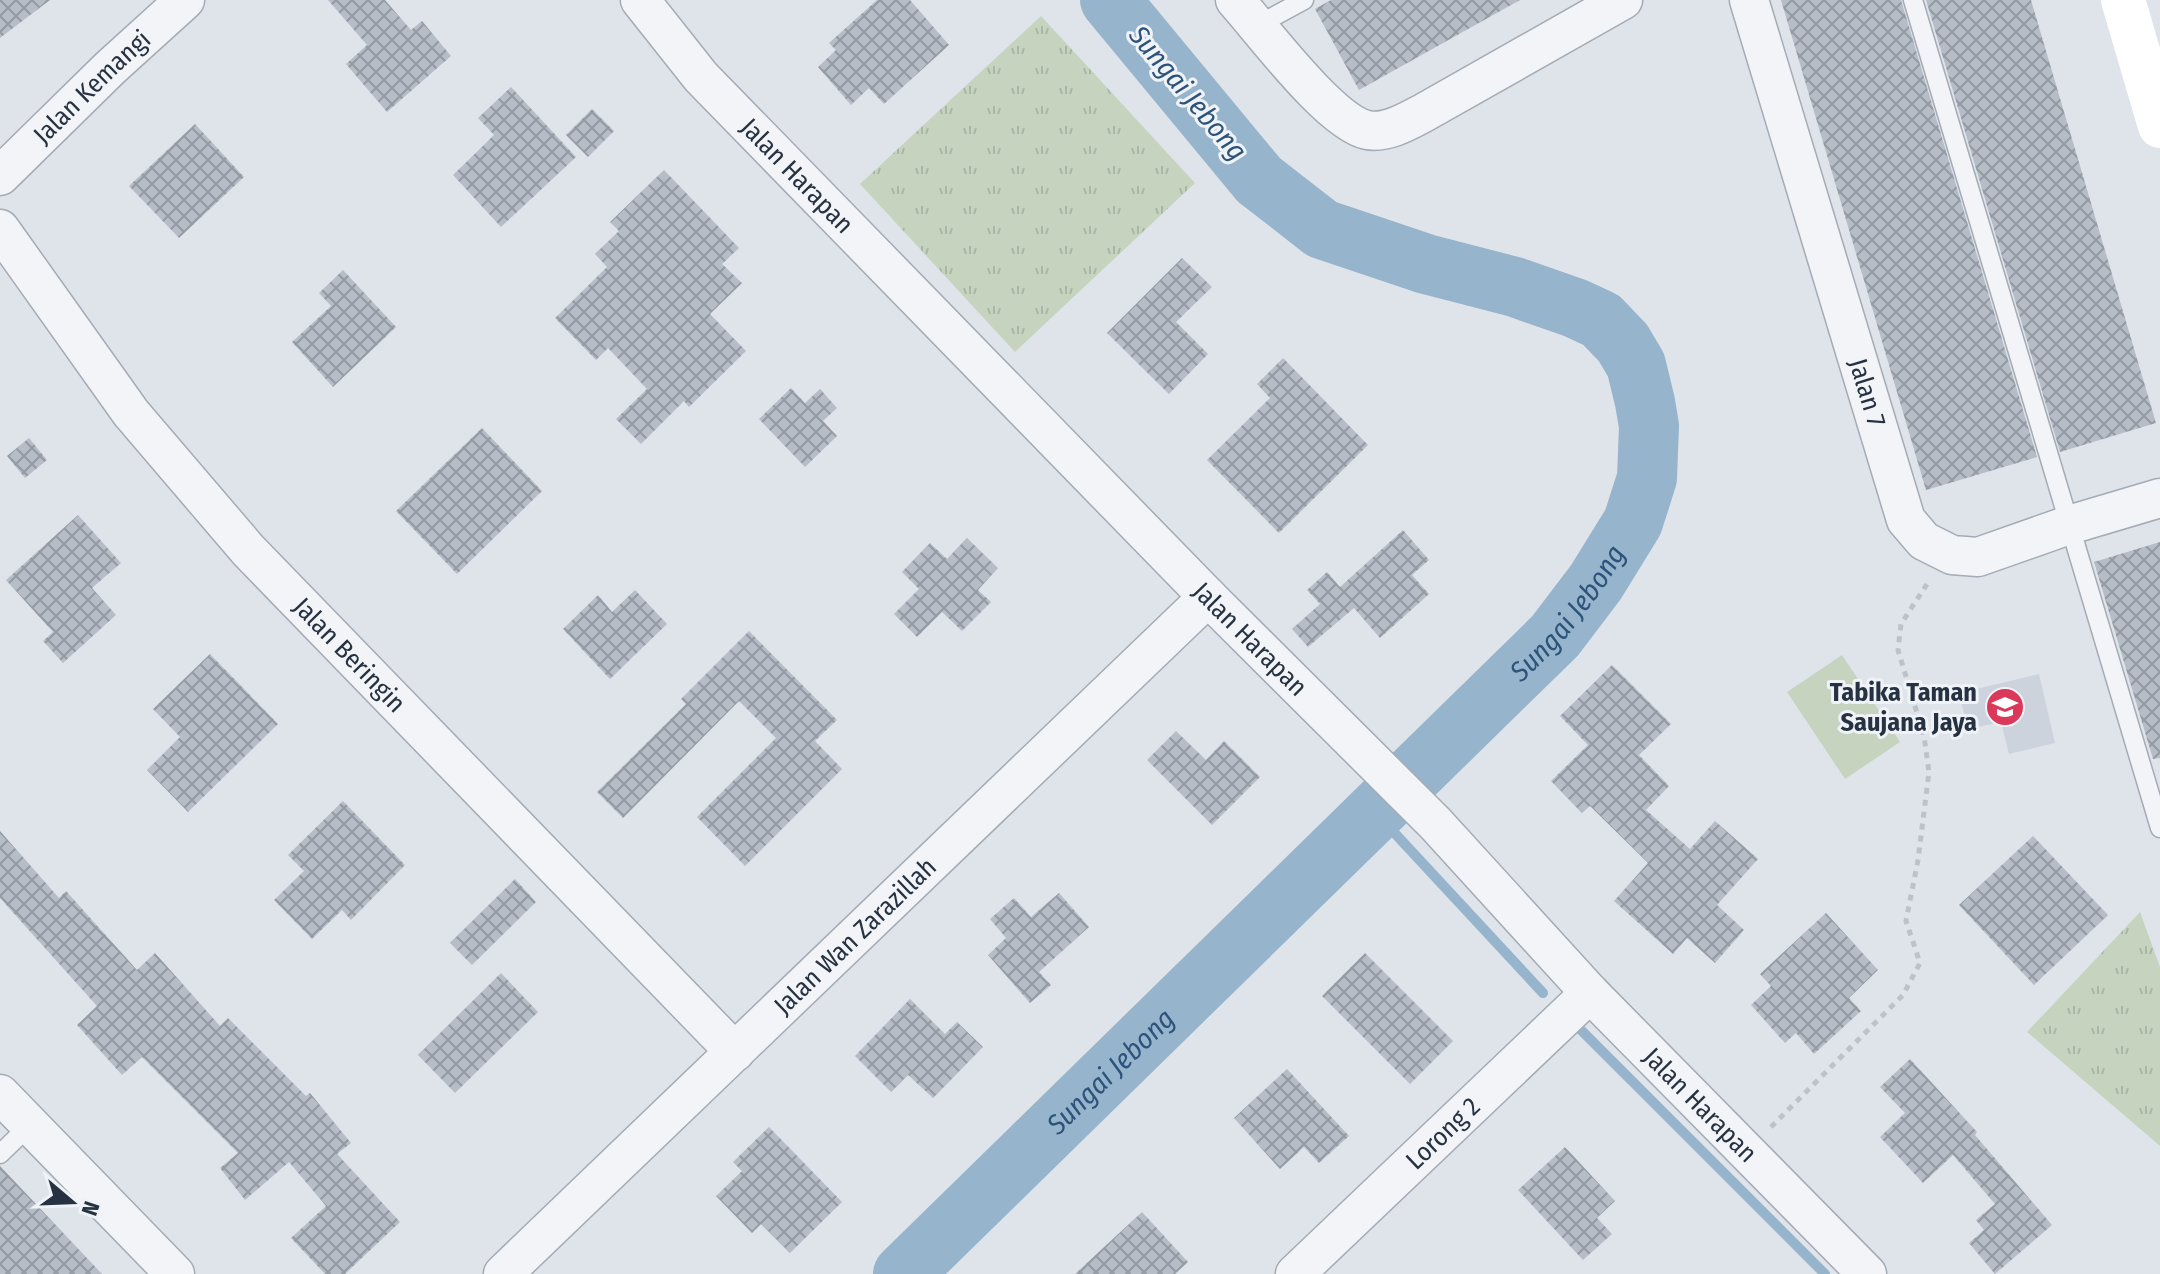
<svg xmlns="http://www.w3.org/2000/svg" width="2160" height="1274" font-family="'Fira Sans Condensed',sans-serif">
  <style>
    .built { fill: #cdd3dc }
    .grass { fill: url(#grass-tufts) }
    .garden { fill: #c6d4bf }
    .lines { fill: none; stroke-linecap: round; stroke-linejoin: round }
    .stream { stroke: #97b4cd; stroke-width: 10 }
    .river { stroke: #97b4cd; stroke-width: 60 }
    .building { fill: url(#building-cross-hatch) }
    .lane-casing { stroke: #a4abb4; stroke-width: 21 }
    .street-casing { stroke: #a4abb4; stroke-width: 41 }
    .path { stroke: #bdc2c9; stroke-width: 5; stroke-dasharray: 6 6; stroke-linecap: butt }
    .lane { stroke: #f2f4f8; stroke-width: 18 }
    .street { stroke: #f2f4f8; stroke-width: 38 }
    .secondary { stroke: #fff; stroke-width: 44 }
    .labels { text-anchor: middle; dominant-baseline: central; stroke-width: 6; stroke-linejoin: round; paint-order: stroke }
    .street-label { font-size: 26px; fill: #263242; stroke: #eff3f7 }
    .poi-label { font-size: 26px; font-weight: bold; fill: #263242; stroke: #eff3f7; text-anchor: end }
    .water-label { font-size: 28px; font-style: italic; fill: #2d537a; stroke: #eff3f7 }
  </style>
  <defs>
    <pattern id="grass-tufts" width="24" height="20" patternUnits="userSpaceOnUse" patternTransform="scale(2)"><rect width="24" height="20" fill="#c6d4bf"/><path d="M3 7l-1-3M5 7V3M7 7l1-3M15 17l-1-3M17 17v-4M19 17l1-3" fill="none" stroke="#aab6a5"/></pattern>
    <pattern id="building-cross-hatch" width="8" height="8" patternUnits="userSpaceOnUse" patternTransform="scale(2)"><rect width="8" height="8" fill="#b6bdc7"/><path d="M0 0l8 8M0 8l8-8" fill="none" stroke="#949aa3"/></pattern>
  </defs>
  <rect width="100%" height="100%" fill="#dfe4ea"/>
  <polygon class="built" points="2039,674 2055,743 2009,754 2001,722 1968,729 1959,693"/>
  <g class="grass">
    <polygon points="1041,16 1195,183 1015,352 860,184"/>
    <polygon points="2140,912 2160,967 2160,1146 2027,1032"/>
  </g>
  <polygon class="garden" points="1842,655 1900,742 1845,779 1787,692"/>
  <g class="lines">
    <g class="stream">
      <polyline points="1375,812 1543,993"/>
      <polyline points="1581,1030 1825,1274"/>
    </g>
    <path class="river" id="s1" d="M903,1274L1555,636L1596,582L1633,522L1647,478L1649,426L1645,402L1636,365L1623,343L1601,320L1575,308L1515,287L1426,264L1322,229L1259,180L1110,0"/>
  </g>
  <g class="building">
    <polygon points="0,0 50,0 0,38"/>
    <polygon points="328,0 385,0 411,30 422,21 451,56 387,112 346,64 367,45"/>
    <polygon points="877,0 910,0 949,45 884,104 869,88 851,105 818,67 836,50 829,43"/>
    <polygon points="1331,0 1520,0 1359,90 1315,9"/>
    <polygon points="1781,0 1901,0 2037,457 1926,490"/>
    <polygon points="1926,0 2031,0 2156,423 2060,452"/>
    <polygon points="511,87 576,157 501,227 453,175 494,135 478,118"/>
    <polygon points="592,109 614,131 588,157 566,135"/>
    <polygon points="195,124 244,177 179,238 129,186"/>
    <polygon points="664,170 739,248 722,264 742,283 710,314 746,351 689,407 684,401 641,444 616,419 647,389 608,348 596,360 555,318 607,267 595,254 619,231 610,222"/>
    <polygon points="1182,258 1212,287 1176,322 1208,354 1169,394 1107,333"/>
    <polygon points="343,270 396,327 333,387 292,342 331,306 319,293"/>
    <polygon points="1283,358 1368,445 1279,533 1207,460 1270,398 1257,384"/>
    <polygon points="791,388 805,403 820,389 837,408 823,421 837,436 805,467 759,419"/>
    <polygon points="482,428 542,491 457,574 396,511"/>
    <polygon points="29,438 47,460 25,478 7,456"/>
    <polygon points="78,515 121,563 92,588 116,615 63,663 43,641 53,632 6,580"/>
    <polygon points="1403,530 1429,560 1412,575 1429,594 1380,638 1354,608 1308,647 1292,629 1320,604 1307,590 1327,572 1340,587"/>
    <polygon points="967,538 998,568 978,590 991,602 962,631 942,612 917,637 894,614 919,589 902,572 930,543 947,559"/>
    <polygon points="2160,542 2160,758 2153,759 2094,562"/>
    <polygon points="635,590 667,624 610,679 563,629 598,595 612,612"/>
    <polygon points="749,631 837,720 815,741 842,769 745,866 697,817 776,738 739,701 623,818 597,792 686,704 681,699"/>
    <polygon points="210,654 278,724 188,812 147,770 180,737 153,709"/>
    <polygon points="1612,665 1671,724 1639,755 1669,786 1646,810 1690,849 1715,821 1758,859 1717,905 1744,930 1715,963 1687,938 1673,954 1614,901 1648,863 1590,806 1582,813 1551,781 1588,745 1560,716"/>
    <polygon points="1176,731 1206,760 1224,741 1260,777 1212,825 1147,760"/>
    <polygon points="343,801 405,865 351,920 342,910 312,939 274,900 304,871 288,855"/>
    <polygon points="0,831 59,898 66,891 137,970 155,953 220,1026 228,1018 306,1096 310,1093 351,1143 337,1154 400,1222 345,1274 325,1274 291,1238 326,1206 289,1162 245,1200 220,1168 238,1153 142,1057 122,1075 77,1025 97,1006 0,898"/>
    <polygon points="2033,836 2108,915 2034,985 1959,905"/>
    <polygon points="515,879 536,902 472,965 450,943"/>
    <polygon points="1059,893 1089,927 1039,972 1051,985 1030,1003 988,955 1006,938 990,919 1014,898 1031,917"/>
    <polygon points="1826,913 1878,970 1849,998 1861,1011 1814,1054 1796,1033 1785,1043 1751,1005 1771,986 1760,974"/>
    <polygon points="1365,953 1453,1041 1410,1084 1322,996"/>
    <polygon points="501,973 538,1012 455,1093 418,1055"/>
    <polygon points="910,999 945,1034 957,1022 983,1047 933,1098 908,1075 891,1092 855,1056"/>
    <polygon points="1910,1059 1977,1132 1975,1135 2052,1225 1995,1274 1969,1243 1984,1230 1976,1220 1995,1204 1953,1155 1923,1183 1880,1137 1905,1113 1880,1087"/>
    <polygon points="1287,1069 1349,1136 1319,1163 1304,1147 1280,1169 1234,1118"/>
    <polygon points="769,1127 842,1202 790,1253 761,1224 752,1233 716,1196 742,1171 733,1162"/>
    <polygon points="1565,1147 1615,1201 1597,1218 1612,1234 1583,1260 1518,1190"/>
    <polygon points="0,1166 102,1274 0,1274"/>
    <polygon points="1142,1212 1188,1262 1175,1274 1075,1274"/>
  </g>
  <g class="lines">
    <g class="lane-casing">
      <g id="lane">
        <polyline points="1913,0 2160,828"/>
        <polyline points="1258,25 1304,0"/>
        <polyline points="0,1154 30,1125"/>
      </g>
    </g>
    <g class="street-casing">
      <g id="street">
        <path id="s2" d="M640,0L701,77L1208,597L1435,823L1590,993L1867,1274"/>
        <path d="M1235,0C1263,31 1330,122 1367,130C1386,134 1408,121 1425,112L1623,0"/>
        <path id="s3" d="M1749,0L1906,520L1924,541L1952,555L1978,557L2069,525L2160,498"/>
        <path id="s4" d="M0,176L110,68L185,0"/>
        <path id="s5" d="M0,229L131,413L248,550L735,1052"/>
        <polyline points="0,1094 175,1274"/>
        <path id="s6" d="M503,1274L1208,597"/>
        <path id="s7" d="M1295,1274L1590,993"/>
      </g>
    </g>
    <polyline class="path" points="1771,1127 1903,995 1920,963 1906,921 1918,860 1929,772 1924,736 1898,650 1901,624 1929,581"/>
    <use href="#lane" class="lane"/>
    <use href="#street" class="street"/>
    <polyline class="secondary" points="2123,0 2160,126"/>
  </g>
  <defs>
    <g id="school-disc" transform="scale(2)"><circle r="9.5" fill="#da395a" stroke="#eff3f7"/><path d="M0-5L7-2L0 1L-7-2ZM-4 1L0 2.5L4 1V4Q0 6-4 4Z" fill="#fff"/></g>
  </defs>
  <g fill-rule="evenodd">
    <use href="#school-disc" x="2005" y="707"/>
  </g>
  <g class="labels">
    <g class="street-label">
      <text stroke="none"><textPath href="#s4" startOffset="128">Jalan Kemangi</textPath></text>
      <text stroke="none"><textPath href="#s2" startOffset="236">Jalan Harapan</textPath></text>
      <text stroke="none"><textPath href="#s3" startOffset="410">Jalan 7</textPath></text>
      <text stroke="none"><textPath href="#s2" startOffset="884">Jalan Harapan</textPath></text>
      <text stroke="none"><textPath href="#s5" startOffset="552">Jalan Beringin</textPath></text>
      <text stroke="none"><textPath href="#s6" startOffset="488">Jalan Wan Zarazillah</textPath></text>
      <text stroke="none"><textPath href="#s2" startOffset="1532">Jalan Harapan</textPath></text>
      <text stroke="none"><textPath href="#s7" startOffset="204">Lorong 2</textPath></text>
    </g>
    <g class="poi-label">
      <text x="1977" y="692">Tabika Taman<tspan x="1977" dy="30">Saujana Jaya</tspan></text>
    </g>
    <g class="water-label">
      <text transform="translate(1188 93) rotate(50)">Sungai Jebong</text>
      <text stroke="none"><textPath href="#s1" startOffset="938">Sungai Jebong</textPath></text>
      <text stroke="none"><textPath href="#s1" startOffset="290">Sungai Jebong</textPath></text>
    </g>
  </g>
  <g transform="translate(72 1202) rotate(109)" stroke="#eff3f7" stroke-width="6" paint-order="stroke">
  <path d="M0-6L14 30L0 20L-14 30Z" fill="#263242"/>
  <text y="-12" font-size="22" font-weight="bold" text-anchor="middle" fill="#263242">N</text>
  </g>
</svg>
